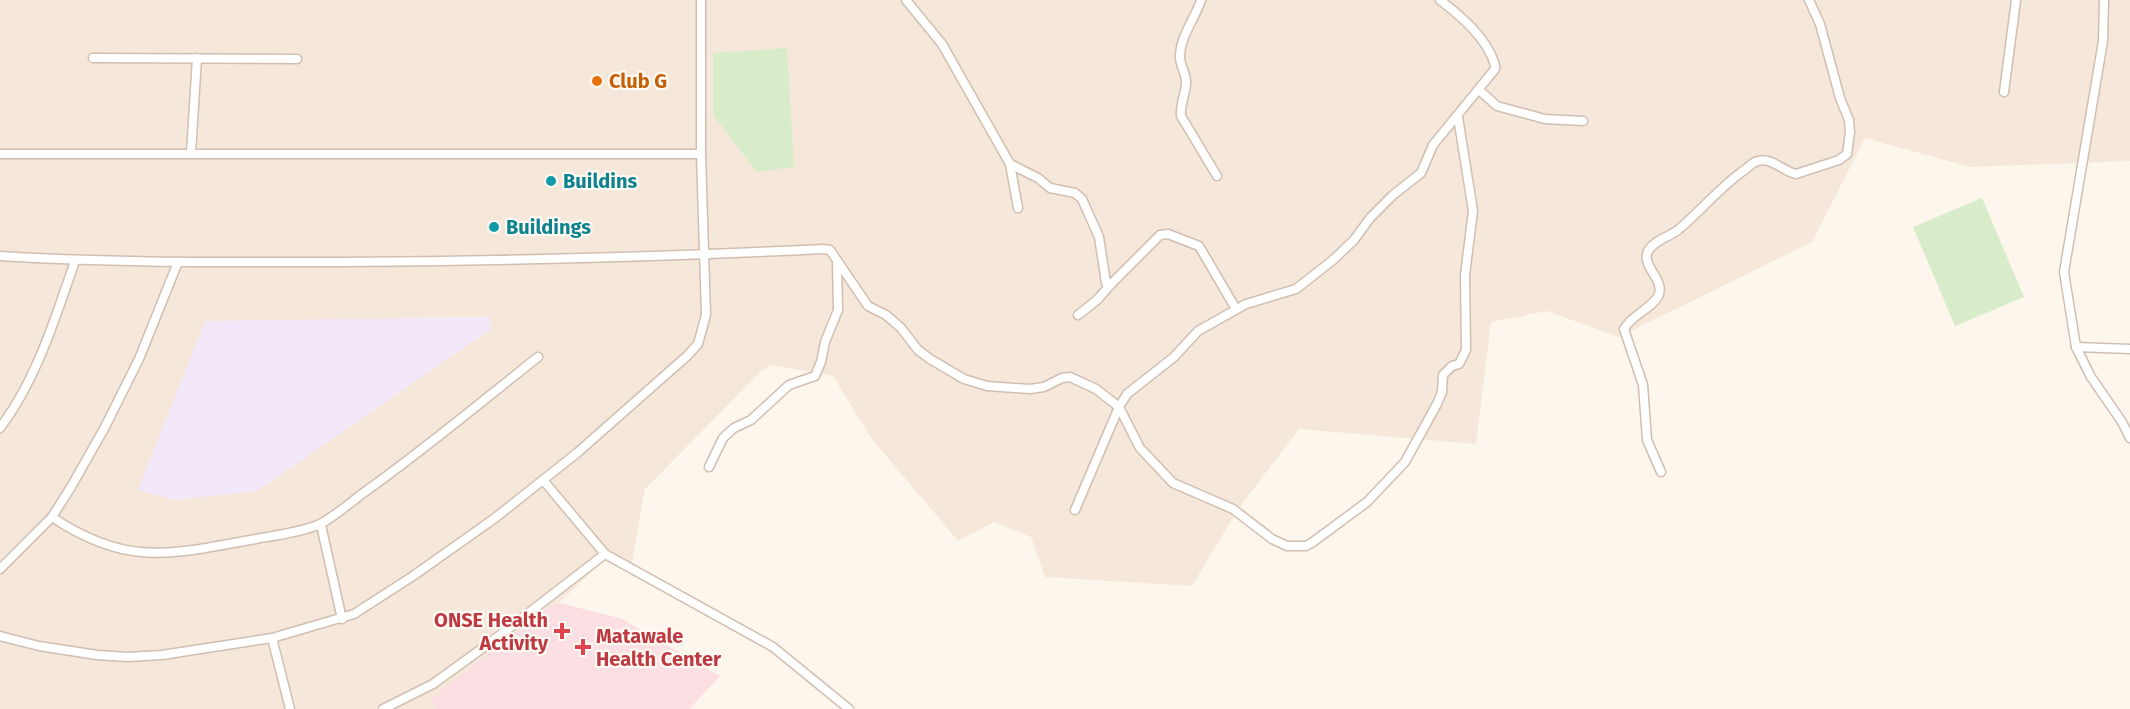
<svg xmlns="http://www.w3.org/2000/svg" width="2130" height="709" font-family="'Fira Sans',sans-serif">
  <style>
    .residential { fill: #f5e8da }
    .education { fill: #f3e8fa }
    .medical { fill: #fbdfe3 }
    .green { fill: #d8ecc9 }
    .lines { fill: none; stroke-linecap: round; stroke-linejoin: round }
    .street-casing { stroke: #d1beb0; stroke-width: 11 }
    .street { stroke: #fff; stroke-width: 8 }
    .food-dot { fill: #e8710a; stroke: #fffaf3; stroke-width: 2 }
    .culture-dot { fill: #0f9aa8; stroke: #fffaf3; stroke-width: 2 }
    .health-dot { fill: #e0444e; stroke: #fffaf3; stroke-width: 2 }
    .labels { text-anchor: middle; dominant-baseline: central; stroke-width: 4.5; stroke-linejoin: round; paint-order: stroke }
    .food-label { font-size: 20px; font-weight: bold; fill: #c56008; stroke: #fffaf3; text-anchor: start }
    .culture-label { font-size: 20px; font-weight: bold; fill: #0d838f; stroke: #fffaf3; text-anchor: start }
    .health-label { font-size: 20px; font-weight: bold; fill: #be3a42; stroke: #fffaf3; text-anchor: end }
  </style>
  <rect width="100%" height="100%" fill="#fdf6ec"/>
  <polygon class="residential" points="0,0 2130,0 2130,161 1970,167 1865,138 1812,242 1619,337 1547,311 1491,322 1476,444 1299,429 1238,509 1192,586 1045,577 1031,537 994,522 958,541 871,438 833,376 771,365 761,371 645,489 631,568 606,558 559,603 622,619 720,676 689,709 0,709"/>
  <polygon class="education" points="489,317 491,329 257,491 175,500 138,490 205,321"/>
  <polygon class="medical" points="559,603 622,619 720,676 689,709 437,709 430,700 541,611"/>
  <g class="green">
    <polygon points="787,48 794,167 757,172 713,115 713,53"/>
    <polygon points="1982,198 2024,297 1955,326 1913,227"/>
  </g>
  <g class="lines">
    <g class="street-casing">
      <g id="street">
        <polyline points="906,0 942,44 1010,164 1018,208"/>
        <path d="M1201,0C1195,19 1180,36 1180,57C1180,67 1187,74 1186,84C1185,95 1180,105 1181,116L1217,176"/>
        <polyline points="2104,0 2103,41 2064,272 2076,347 2091,377 2122,422 2130,438"/>
        <polyline points="93,58 297,59"/>
        <polyline points="1479,90 1497,106 1545,119 1583,121"/>
        <polyline points="2004,92 2016,0"/>
        <polyline points="191,153 197,58"/>
        <polyline points="0,154 701,154"/>
        <polyline points="1010,164 1038,178 1050,188 1075,193 1082,199 1099,237 1106,283 1112,283 1160,235 1168,234 1199,246 1236,309"/>
        <path d="M0,256C114,263 227,262 341,262C501,261 662,257 823,249L830,250L868,306L886,315L901,328L918,350L930,359L964,379L987,386L1030,389L1044,387L1062,378L1070,377L1096,389L1119,407L1127,394L1174,357L1198,331L1246,304L1296,289L1333,260L1354,240L1370,218L1393,195L1421,173L1433,145L1495,69V65C1487,38 1462,17 1440,0"/>
        <polyline points="1078,315 1097,300 1112,283"/>
        <polyline points="2076,347 2130,349"/>
        <polyline points="1119,407 1140,448 1173,483 1233,509 1272,539 1287,546 1306,546 1313,542 1367,502 1405,462 1437,404 1442,392 1443,375 1452,366 1459,364 1466,350 1465,275 1473,211 1458,117"/>
        <path d="M0,428C37,379 55,318 75,261"/>
        <polyline points="709,467 723,438 734,428 751,420 789,385 815,376 821,362 825,342 838,310 837,263"/>
        <path d="M1661,472L1647,440L1643,385L1624,329C1631,315 1655,307 1659,294C1664,279 1641,266 1648,251C1654,240 1669,237 1678,230C1701,211 1719,188 1743,171C1748,168 1752,162 1758,161C1772,157 1784,172 1796,174L1839,160L1847,154L1850,132L1849,120L1840,98L1820,24L1809,0"/>
        <polyline points="1075,510 1119,407"/>
        <path d="M52,517C128,568 172,554 256,539C272,536 309,531 322,523C338,514 352,501 366,491C425,449 481,402 538,357"/>
        <polyline points="321,525 342,619"/>
        <polyline points="605,554 773,647 849,709"/>
        <polyline points="0,569 52,517 71,487 105,427 139,359 178,262"/>
        <polyline points="0,636 39,646 97,655 128,657 162,655 272,638 354,614 413,576 495,518 577,453 687,356 698,344 706,315 701,154 701,0"/>
        <polyline points="272,638 290,709"/>
        <polyline points="383,709 433,684 491,642 605,554 543,480"/>
      </g>
    </g>
    <use href="#street" class="street"/>
  </g>
  <circle class="food-dot" cx="597" cy="81" r="6"/>
  <g class="culture-dot">
    <circle cx="551" cy="181" r="6"/>
    <circle cx="494" cy="227" r="6"/>
  </g>
  <g class="health-dot">
    <path d="M559 622h6v6h6v6h-6v6h-6v-6h-6v-6h6z"/>
    <path d="M580 638h6v6h6v6h-6v6h-6v-6h-6v-6h6z"/>
  </g>
  <g class="labels">
    <g class="food-label">
      <text x="609" y="81">Club G</text>
    </g>
    <g class="culture-label">
      <text x="563" y="181">Buildins</text>
      <text x="506" y="227">Buildings</text>
    </g>
    <g class="health-label">
      <text x="548" y="620">ONSE Health<tspan x="548" dy="23">Activity</tspan></text>
      <text x="596" y="636" text-anchor="start">Matawale<tspan x="596" dy="23">Health Center</tspan></text>
    </g>
  </g>
</svg>
